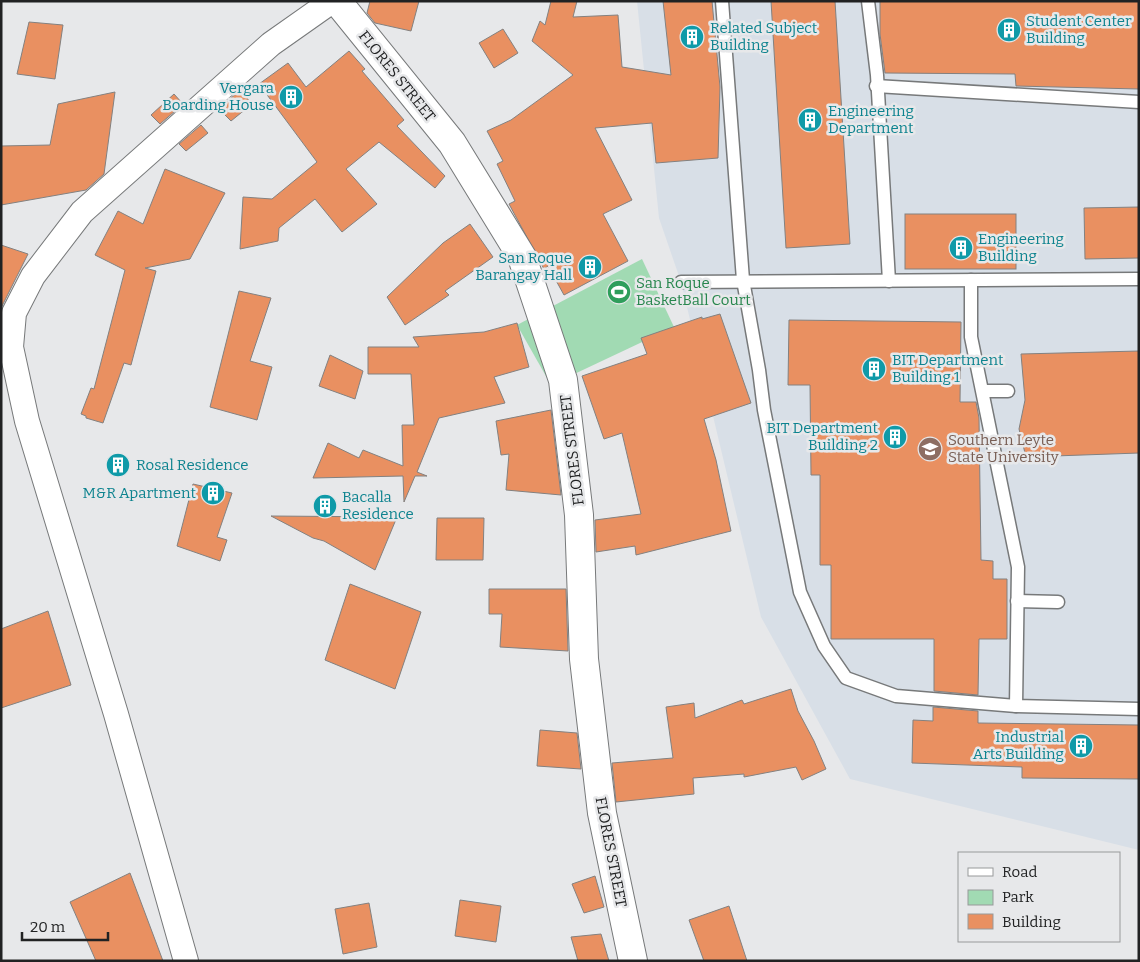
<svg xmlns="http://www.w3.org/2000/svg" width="1140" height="962" font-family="Bitter,serif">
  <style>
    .built { fill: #d8dfe7 }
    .green { fill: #a1dab3 }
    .building { fill: #e99061; stroke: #838180 }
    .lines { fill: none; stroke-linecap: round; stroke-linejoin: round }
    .service-casing { stroke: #77797a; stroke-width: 15 }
    .minor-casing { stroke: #77797a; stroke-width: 26 }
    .tertiary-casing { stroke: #77797a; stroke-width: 30 }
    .service { stroke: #fff; stroke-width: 12 }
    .minor { stroke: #fff; stroke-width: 24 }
    .tertiary { stroke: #fff; stroke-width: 28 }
    .labels { text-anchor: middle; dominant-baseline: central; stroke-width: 5; stroke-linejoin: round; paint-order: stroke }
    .culture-label { font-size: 15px; fill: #0d838f; stroke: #e7e8ea; text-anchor: start }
    .street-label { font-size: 15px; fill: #212223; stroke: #e7e8ea }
    .leisure-label { font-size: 15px; fill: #27864d; stroke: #e7e8ea; text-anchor: start }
    .education-label { font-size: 15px; fill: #785e54; stroke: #e7e8ea; text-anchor: start }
  </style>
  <rect width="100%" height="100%" fill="#e7e8ea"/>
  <polygon class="built" points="637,1 1139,1 1139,850 850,779 761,617 681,282 659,218"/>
  <polygon class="green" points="642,259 674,327 551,385 517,325"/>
  <g class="building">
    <polygon points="370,1 419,1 411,31 375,23 367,13"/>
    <polygon points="551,1 577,1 573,17 618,15 622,67 671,75 663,1 712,1 720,87 718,158 656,163 652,123 595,128 632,200 603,214 628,261 564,295 548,266 544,269 509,204 515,201 497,164 503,161 487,131 511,120 573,75 532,41 540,21 545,25"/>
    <polygon points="771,1 835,1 850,244 786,248"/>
    <polygon points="880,1 1139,1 1139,89 1016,86 1015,74 885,73 880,34"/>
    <polygon points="29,22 63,25 55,79 17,74"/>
    <polygon points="503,29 518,53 494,68 479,43"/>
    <polygon points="349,51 365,69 362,71 404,120 397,126 445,176 435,188 379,142 346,169 377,204 342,232 315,199 279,228 278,241 240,249 243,197 272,199 317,162 259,84 288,63 306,87"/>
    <polygon points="240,90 252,104 231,121 219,109"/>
    <polygon points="115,92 104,174 86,190 1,205 1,146 50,145 58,104"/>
    <polygon points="174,94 183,104 160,124 151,115"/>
    <polygon points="201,125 208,133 186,151 179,144"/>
    <polygon points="165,169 225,193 190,259 145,268 156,271 131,365 124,363 103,423 86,418 86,416 81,414 91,388 94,389 125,270 95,255 118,211 143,224"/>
    <polygon points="1139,207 1139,258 1085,259 1084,208"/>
    <rect x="905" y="214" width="111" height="55"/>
    <polygon points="470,224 493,257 445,291 449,295 405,325 387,297 443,243"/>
    <polygon points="1,245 28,254 1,308"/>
    <polygon points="239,291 271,298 250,361 272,367 257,420 210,407"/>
    <polygon points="720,314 751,403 704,419 716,460 731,531 636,555 635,546 596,552 595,520 641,514 622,433 604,439 582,376 647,354 641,338 702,317 702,319"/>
    <polygon points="789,320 961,322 960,402 976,402 979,418 981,560 993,561 993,579 1007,579 1007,639 979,639 978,695 934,691 934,639 831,639 831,565 820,565 820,475 811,475 810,385 788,385"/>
    <polygon points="517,323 529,367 494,377 505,403 439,418 417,472 427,476 415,476 404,502 403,476 313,478 328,443 359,458 363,450 403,466 402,425 414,425 411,374 368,374 368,347 419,347 413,337 484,332"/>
    <polygon points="1139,351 1139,453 1026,457 1019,429 1025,400 1021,354"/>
    <polygon points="330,355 363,371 355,399 319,386"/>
    <polygon points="551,410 561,495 506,490 509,454 501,455 496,421"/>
    <polygon points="193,484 232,493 217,537 227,540 220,561 177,546"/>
    <polygon points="271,516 397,517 375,570 324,541 313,538"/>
    <polygon points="437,518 484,518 483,560 436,560"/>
    <polygon points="350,584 421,612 395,689 325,660"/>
    <polygon points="489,589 566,589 568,651 500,647 502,614 489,614"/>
    <polygon points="48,611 71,685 1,708 1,629"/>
    <polygon points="791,689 798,711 814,741 826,769 802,780 796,767 744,777 744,774 693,778 694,794 616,802 612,763 673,758 666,707 694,703 695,718 742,700 744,704"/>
    <polygon points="933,707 978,711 978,723 1139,725 1139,779 1022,778 1022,767 912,763 913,720 933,721"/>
    <polygon points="540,730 577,733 581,769 537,766"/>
    <polygon points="130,873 163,961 96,961 70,902"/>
    <polygon points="595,876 604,907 584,913 572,884"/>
    <polygon points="460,900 501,906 496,942 455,936"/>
    <polygon points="369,903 377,947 343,954 335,909"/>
    <polygon points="729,906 747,961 704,961 689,920"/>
    <polygon points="601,934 609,961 578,961 571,937"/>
  </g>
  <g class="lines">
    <g class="service-casing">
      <g id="service">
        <polyline points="722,1 743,280 759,370 764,410 800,592 824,646 846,678 896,696 1016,706 1139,709"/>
        <polyline points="868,1 877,75 889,281"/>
        <polyline points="876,86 1139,102"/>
        <polyline points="971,280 971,337 1018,567 1016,706"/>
        <polyline points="681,282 1139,279"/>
        <polyline points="983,391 1008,391"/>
        <polyline points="1017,601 1058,602"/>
      </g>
    </g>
    <g class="minor-casing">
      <polyline id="minor" points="186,961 116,714 27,421 11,347 14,313 33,276 82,212 271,44 332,1"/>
    </g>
    <g class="tertiary-casing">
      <polyline id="tertiary" points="337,1 452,143 522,257 563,380 579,515 584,659 602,813 633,961"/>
    </g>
    <use href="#service" class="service"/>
    <use href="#minor" class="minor"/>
    <use href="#tertiary" class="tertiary"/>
  </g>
  <defs>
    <g id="building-disc" transform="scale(1.25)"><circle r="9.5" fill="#0f9aa8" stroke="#e7e8ea"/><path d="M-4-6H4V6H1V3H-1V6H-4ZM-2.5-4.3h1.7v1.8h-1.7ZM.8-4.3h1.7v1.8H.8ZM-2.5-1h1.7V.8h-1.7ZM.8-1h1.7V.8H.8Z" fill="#fff"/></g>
    <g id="stadium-disc" transform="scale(1.25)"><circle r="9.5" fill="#2e9e5b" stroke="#e7e8ea"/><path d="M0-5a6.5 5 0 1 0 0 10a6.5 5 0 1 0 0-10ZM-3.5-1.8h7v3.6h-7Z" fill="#fff"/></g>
    <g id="university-disc" transform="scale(1.25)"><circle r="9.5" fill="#8d6e63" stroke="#e7e8ea"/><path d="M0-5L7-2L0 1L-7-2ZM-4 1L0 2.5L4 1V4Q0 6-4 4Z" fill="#fff"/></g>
  </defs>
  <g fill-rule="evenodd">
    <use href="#building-disc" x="1009" y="30"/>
    <use href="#building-disc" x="692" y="37"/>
    <use href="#building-disc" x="291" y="97"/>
    <use href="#building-disc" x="810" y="120"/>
    <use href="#building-disc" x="961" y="248"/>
    <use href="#building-disc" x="590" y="267"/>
    <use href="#stadium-disc" x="619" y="292"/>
    <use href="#building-disc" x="874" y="369"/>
    <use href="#building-disc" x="895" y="437"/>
    <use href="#university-disc" x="930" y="449"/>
    <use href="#building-disc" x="118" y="465"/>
    <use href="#building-disc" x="213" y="493"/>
    <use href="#building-disc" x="325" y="506"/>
    <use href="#building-disc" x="1081" y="746"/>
  </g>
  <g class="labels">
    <g class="culture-label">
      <text x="1026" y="21">Student Center<tspan x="1026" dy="17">Building</tspan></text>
      <text x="710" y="28">Related Subject<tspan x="710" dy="17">Building</tspan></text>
      <text x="274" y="88" text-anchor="end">Vergara<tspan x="274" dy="17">Boarding House</tspan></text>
      <text x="828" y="111">Engineering<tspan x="828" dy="17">Department</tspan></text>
      <text x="978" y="239">Engineering<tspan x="978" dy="17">Building</tspan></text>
      <text x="572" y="258" text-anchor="end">San Roque<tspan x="572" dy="17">Barangay Hall</tspan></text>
      <text x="892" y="360">BIT Department<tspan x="892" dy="17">Building 1</tspan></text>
      <text x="878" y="428" text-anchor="end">BIT Department<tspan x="878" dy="17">Building 2</tspan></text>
      <text x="136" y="465">Rosal Residence</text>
      <text x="196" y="493" text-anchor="end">M&amp;R Apartment</text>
      <text x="342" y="497">Bacalla<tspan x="342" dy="17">Residence</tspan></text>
      <text x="1064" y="737" text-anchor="end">Industrial<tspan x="1064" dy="17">Arts Building</tspan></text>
    </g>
    <g class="street-label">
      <text transform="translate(397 76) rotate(51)">FLORES STREET</text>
      <text transform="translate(572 450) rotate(-97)">FLORES STREET</text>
      <text transform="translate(611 852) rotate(79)">FLORES STREET</text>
    </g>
    <g class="leisure-label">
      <text x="636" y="283">San Roque<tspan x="636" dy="17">BasketBall Court</tspan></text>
    </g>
    <g class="education-label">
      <text x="948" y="440">Southern Leyte<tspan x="948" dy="17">State University</tspan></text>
    </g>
  </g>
  <rect width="1140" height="962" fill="none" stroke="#212223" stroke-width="5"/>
  <rect x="958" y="852" width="162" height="90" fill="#e7e8ea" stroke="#98999a"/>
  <rect x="968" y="868" width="25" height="8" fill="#ffffff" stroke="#98999a"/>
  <text x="1002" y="877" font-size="15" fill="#212223">Road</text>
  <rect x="968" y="890" width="25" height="15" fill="#a1dab3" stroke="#98999a"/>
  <text x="1002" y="902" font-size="15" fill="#212223">Park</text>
  <rect x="968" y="914" width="25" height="15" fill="#e99061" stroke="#98999a"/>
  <text x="1002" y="927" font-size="15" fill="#212223">Building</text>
  <path d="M22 932v8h86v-8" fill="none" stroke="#212223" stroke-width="2.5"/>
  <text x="30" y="932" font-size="15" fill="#212223" stroke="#e7e8ea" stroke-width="4" paint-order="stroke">20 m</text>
</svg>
